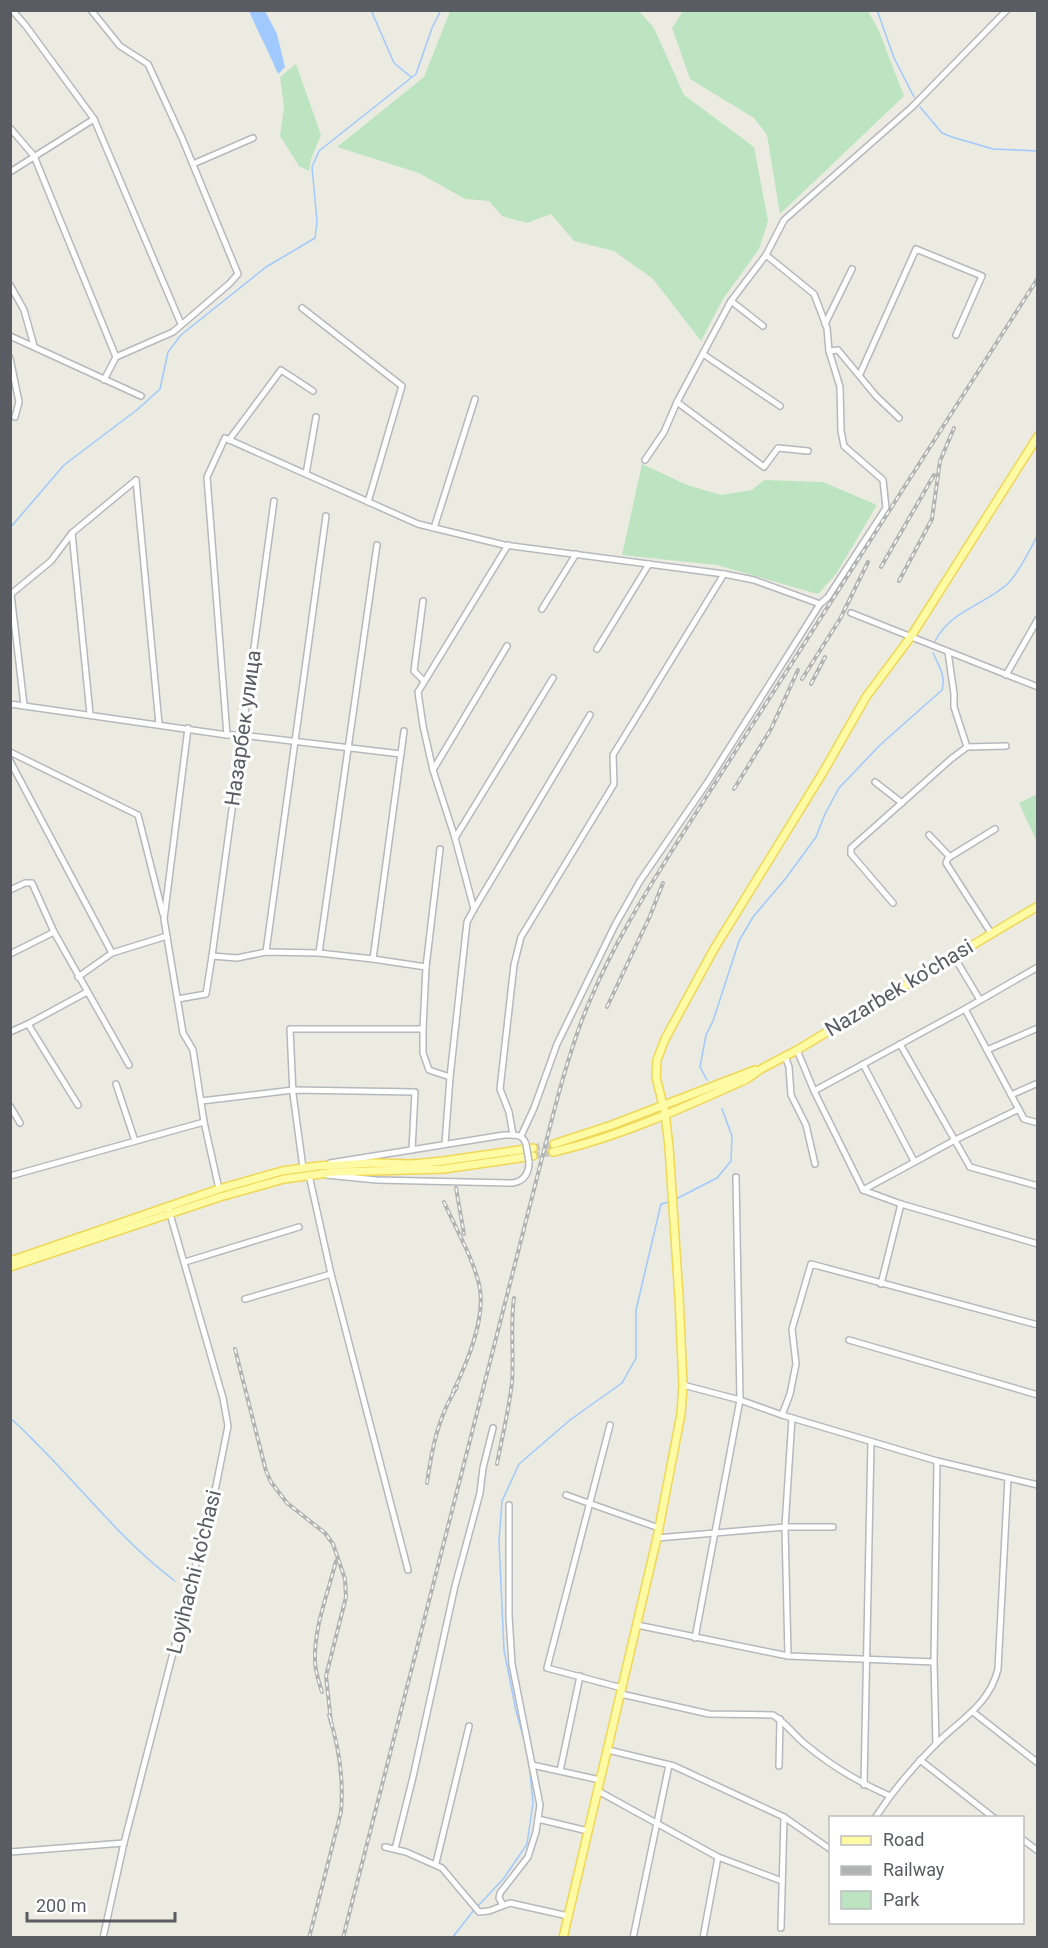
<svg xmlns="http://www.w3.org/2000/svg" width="1048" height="1948" font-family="Roboto,sans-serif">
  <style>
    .green { fill: #bde4c1 }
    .water { fill: #9fc9ff }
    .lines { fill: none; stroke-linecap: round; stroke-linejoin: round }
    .stream { stroke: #9fc9ff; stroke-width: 1.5 }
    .major-tunnel { stroke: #c7c7c1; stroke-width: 7; stroke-dasharray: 7 3.5; stroke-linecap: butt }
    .minor-casing { stroke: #b6b8be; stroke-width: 8 }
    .major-casing { stroke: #f0d756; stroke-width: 10 }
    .minor { stroke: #fff; stroke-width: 5 }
    .major { stroke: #fffba4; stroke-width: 7 }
    .rail-casing { stroke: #b2b3b3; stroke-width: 4 }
    .rail { stroke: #fff; stroke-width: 1.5; stroke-dasharray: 4.5; stroke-linecap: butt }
    .minor-bridge-casing { stroke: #b6b8be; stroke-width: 8; stroke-linecap: butt }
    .minor-bridge { stroke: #fff; stroke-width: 5 }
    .labels { text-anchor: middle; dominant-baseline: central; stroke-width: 6; stroke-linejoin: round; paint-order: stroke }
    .street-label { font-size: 21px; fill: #595c62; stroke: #fff }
  </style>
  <rect width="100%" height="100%" fill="#ecebe1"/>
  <g class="green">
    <polygon points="450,11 639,11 654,28 684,95 754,147 768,221 759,249 723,299 701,341 653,279 614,251 574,241 551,214 527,223 502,216 489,201 465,199 419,173 337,147 424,77"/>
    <polygon points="683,11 868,11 879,31 904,96 780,214 767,135 754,118 690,79 672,28"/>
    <polygon points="296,64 321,135 311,159 309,171 299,166 280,136 284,108 280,77"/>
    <polygon points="642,464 687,485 721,495 752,490 764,480 823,482 877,505 836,574 818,594 717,565 622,555"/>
    <polygon points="1037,794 1037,842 1019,803"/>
  </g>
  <path class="water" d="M249,11H265L277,34L285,67L278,74C269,52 258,32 249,11Z"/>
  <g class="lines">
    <g class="stream">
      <polyline points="371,10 394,63 411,77"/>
      <polyline points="877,10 894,58 914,97"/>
      <polyline points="920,107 942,133 952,137 993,149 1038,151"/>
      <polyline points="10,528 64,465 138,409 160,389 168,352 181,335 266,267 315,238 317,222 312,167 319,151 416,74 432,28 441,10"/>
      <path d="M935,641C951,611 981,606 1005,586C1017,577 1031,548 1038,534"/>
      <path d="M707,1080L700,1067L706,1035L713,1021L739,941L753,917L786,878L816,837L825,814L839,788L880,745L942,690C946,676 939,666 933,653"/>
      <polyline points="676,1199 717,1178 731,1161 732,1136 722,1109"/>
      <path d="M10,1418C21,1427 31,1438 40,1447C85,1492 124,1543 175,1581"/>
      <polyline points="525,1743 516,1711 504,1650 499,1541 502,1501 519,1464 570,1420 622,1383 636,1358 636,1310 661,1204 669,1202"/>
      <polyline points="477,1907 504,1878 527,1844 533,1803 529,1762"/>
      <polyline points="452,1938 474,1910"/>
    </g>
    <g class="major-tunnel">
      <polyline points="533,1148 554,1144"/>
      <polyline points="533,1156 553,1152"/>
    </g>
    <g class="minor-casing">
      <g id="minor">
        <polyline points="12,10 26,26 94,119 181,324"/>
        <polyline points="91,10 120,46 148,64 182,138 238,274 229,284 173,332 116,357 104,380"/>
        <polyline points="10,128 34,156 116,357"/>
        <polyline points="193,164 253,138"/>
        <polyline points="10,172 94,119"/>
        <polyline points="10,285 24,310 34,346"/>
        <polyline points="731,301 763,326"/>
        <polyline points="302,308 402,386 368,502"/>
        <polyline points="825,324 852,269"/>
        <polyline points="10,336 141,396"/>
        <polyline points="829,351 838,350 876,396 899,418"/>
        <polyline points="703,354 780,406"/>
        <polyline points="10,358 19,402 15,417"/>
        <polyline points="860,374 916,249 982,276 956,335"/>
        <polyline points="677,402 764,467 778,448 808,451"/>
        <polyline points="229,440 281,370 313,391"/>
        <polyline points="645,460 664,432 677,402 731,301 766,255 784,220 912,107 1007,10"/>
        <polyline points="306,474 316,417"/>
        <polyline points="136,480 159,724"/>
        <polyline points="434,528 475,399"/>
        <polyline points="72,533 90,714"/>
        <polyline points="423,601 414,671 424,681"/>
        <polyline points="542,609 576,554"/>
        <polyline points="851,613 1038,687"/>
        <polyline points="597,649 649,564"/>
        <polyline points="948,652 954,694 954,707 967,747"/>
        <polyline points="1006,675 1038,619"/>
        <polyline points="10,704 227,735 242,735 401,754"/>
        <polyline points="24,705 11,594 51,561 72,533 136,480"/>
        <polyline points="188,728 164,919 183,1033 193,1050 204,1122 219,1189"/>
        <polyline points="227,735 207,477 225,438 418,524 504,545 724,574 754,580 820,604"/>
        <polyline points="10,752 138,815 163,914"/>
        <polyline points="10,761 112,953"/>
        <polyline points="433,770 507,646"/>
        <polyline points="875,782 902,803"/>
        <polyline points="929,835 950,857"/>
        <polyline points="455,838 553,678"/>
        <polyline points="440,849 426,967 423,1029 423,1053 429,1070 450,1077"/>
        <polyline points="10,890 25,883 32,883 54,932 129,1065"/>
        <polyline points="893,903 851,854 851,848 951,759 967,747 1006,746"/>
        <polyline points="474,909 455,838 433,770 423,726 418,692 508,545"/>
        <polyline points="991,933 946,863 948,858 995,829"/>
        <polyline points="266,952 326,516"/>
        <polyline points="319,953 377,545"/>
        <polyline points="10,954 54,932"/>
        <polyline points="953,955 980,1000"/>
        <polyline points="212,956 274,501"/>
        <polyline points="373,959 404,731"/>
        <polyline points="78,977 112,953 167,936"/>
        <polyline points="178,999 206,994 212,956 237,958 266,952 319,953 373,959 426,967"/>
        <polyline points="965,1009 1024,1119 1038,1123"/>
        <polyline points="28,1024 78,1105"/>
        <polyline points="10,1032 28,1024 87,992"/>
        <polyline points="900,1044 970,1167 1038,1186"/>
        <polyline points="797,1050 814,1091 863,1190 901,1204 1038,1244"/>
        <polyline points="987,1050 1038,1028"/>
        <polyline points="785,1056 789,1067 791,1095 806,1125 815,1164"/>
        <polyline points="863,1064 914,1161"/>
        <polyline points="116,1084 135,1141"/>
        <polyline points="814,1091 965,1009 1038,967"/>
        <polyline points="1011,1095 1038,1083"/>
        <polyline points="201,1101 293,1090 415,1092 412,1150"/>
        <polyline points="10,1106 20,1123"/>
        <polyline points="513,1135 509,1112 500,1089 514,965 521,937 614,784 613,755 724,574"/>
        <polyline points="521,1136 534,1108 557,1044 615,925 640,881 707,783 820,604 828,597 886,508 883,480 844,446 841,431 840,387 829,351 827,328 814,294 766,255"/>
        <polyline points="445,1144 450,1077 467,922 474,909 590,715"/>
        <path d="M330,1163L504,1135C514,1135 522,1133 526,1144"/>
        <polyline points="303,1168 293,1094 290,1029 423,1029"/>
        <polyline points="309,1175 331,1274 408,1570"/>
        <path d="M326,1175L377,1180L513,1183C524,1181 529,1173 529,1162"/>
        <polyline points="10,1176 204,1122"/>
        <polyline points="863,1190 955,1140 1019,1109"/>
        <polyline points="185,1262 299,1227"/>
        <polyline points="881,1284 901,1204"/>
        <polyline points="245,1299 331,1274"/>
        <polyline points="849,1340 1038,1395"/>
        <polyline points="683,1385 740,1400 782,1415 937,1461 1038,1485"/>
        <polyline points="782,1415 790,1394 796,1364 792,1329 811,1264 1038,1325"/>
        <polyline points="610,1425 547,1668 622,1688"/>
        <polyline points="566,1495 659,1528"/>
        <polyline points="657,1538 785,1527 833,1527"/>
        <polyline points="637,1625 788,1656 934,1662"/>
        <polyline points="695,1638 740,1400 736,1177"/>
        <polyline points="788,1656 785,1527 792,1418"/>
        <path d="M621,1694L709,1714L773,1715C786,1723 794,1735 805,1744C830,1765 860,1783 890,1796"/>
        <polyline points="973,1712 1038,1763"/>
        <polyline points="936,1744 934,1662 937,1461"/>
        <polyline points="608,1750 674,1766 784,1817 830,1849"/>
        <polyline points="920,1760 994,1818"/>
        <polyline points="532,1765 600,1780"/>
        <polyline points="779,1766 780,1719"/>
        <polyline points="560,1771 580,1676"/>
        <polyline points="864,1785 871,1442"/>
        <polyline points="598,1791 718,1857 782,1881"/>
        <path d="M875,1818C892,1792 912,1768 934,1746C959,1720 989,1706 998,1669L1008,1478"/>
        <polyline points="538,1819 588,1831"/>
        <polyline points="1022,1839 1038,1851"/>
        <polyline points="385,1847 406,1852 442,1868 479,1912 489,1911 510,1903 568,1916"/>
        <polyline points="395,1849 413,1777 455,1586 480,1493 483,1468 493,1428"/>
        <polyline points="10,1852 124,1843"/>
        <polyline points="436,1863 469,1726"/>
        <polyline points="503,1905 499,1898 500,1893 528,1857 536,1832 540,1805 512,1664 509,1616 509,1505"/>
        <polyline points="781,1928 784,1817"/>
        <polyline points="103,1938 124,1843 216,1486 228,1426 223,1398 168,1207"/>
        <polyline points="633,1938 669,1765"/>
        <polyline points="703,1938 718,1857"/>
      </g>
    </g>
    <g class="major-casing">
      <g id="major">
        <polyline points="554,1144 612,1125 755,1070"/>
        <path d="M553,1152C617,1138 687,1106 747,1079L761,1069L797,1050L1038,906"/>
        <polyline points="10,1261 219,1189 282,1171 318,1166 375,1163 412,1164 443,1161 533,1148"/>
        <polyline points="10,1267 220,1197 284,1179 335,1172 444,1169 533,1156"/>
        <polyline points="563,1938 657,1538 681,1414 683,1385 679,1297 669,1147 665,1113 656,1077 657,1060 665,1039 714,949 822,774 866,697 910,638 1038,436"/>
      </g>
    </g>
    <use href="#minor" class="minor"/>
    <use href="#major" class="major"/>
    <g class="rail-casing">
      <g id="rail">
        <polyline points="881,567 934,475"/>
        <polyline points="899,581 932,519 940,461 954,428"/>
        <polyline points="802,679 840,619 868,562"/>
        <polyline points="811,684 825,657"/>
        <polyline points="734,789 771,729 798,670"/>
        <polyline points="607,1007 650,916 663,883"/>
        <polyline points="456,1188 464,1234"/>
        <path d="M444,1202C456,1229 472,1256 479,1284C487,1317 467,1363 453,1392"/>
        <polyline points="235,1349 266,1471 271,1482 287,1503 325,1533 333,1544 345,1579 346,1597 326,1676 331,1722"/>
        <path d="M497,1464C502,1437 509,1410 512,1382C514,1354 510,1326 514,1298"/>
        <path d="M427,1483C432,1448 438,1417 457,1387"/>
        <path d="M322,1692C319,1682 315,1672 315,1660C314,1627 328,1593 336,1561"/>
        <path d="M309,1938L341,1812C344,1778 339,1747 329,1715"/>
        <path d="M343,1938L554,1111C564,1073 575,1034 591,998C613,946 643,897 673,849L1038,278"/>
      </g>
    </g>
    <use href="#rail" class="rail"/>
    <g class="minor-bridge-casing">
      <polyline id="minor-bridge" points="526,1144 529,1162"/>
    </g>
    <use href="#minor-bridge" class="minor-bridge"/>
  </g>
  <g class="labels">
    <g class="street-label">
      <text transform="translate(243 728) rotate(-82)">Назарбек улица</text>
      <text transform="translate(899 988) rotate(-31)">Nazarbek ko'chasi</text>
      <text transform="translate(194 1572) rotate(-76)">Loyihachi ko'chasi</text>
    </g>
  </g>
  <rect width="1048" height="1948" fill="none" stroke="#595c62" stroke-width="24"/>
  <rect x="829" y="1816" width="195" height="108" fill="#ffffff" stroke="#bdbec0" stroke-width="1.5"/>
  <rect x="841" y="1836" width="30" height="9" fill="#fffba4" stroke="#bdbec0" stroke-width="1.5"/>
  <text x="883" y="1846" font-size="18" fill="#595c62">Road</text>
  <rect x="841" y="1866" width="30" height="9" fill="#b2b3b3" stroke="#bdbec0" stroke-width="1.5"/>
  <text x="883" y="1876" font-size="18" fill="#595c62">Railway</text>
  <rect x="841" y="1891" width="30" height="18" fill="#bde4c1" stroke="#bdbec0" stroke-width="1.5"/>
  <text x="883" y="1906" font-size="18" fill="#595c62">Park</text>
  <path d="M27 1912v9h148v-9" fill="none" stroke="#595c62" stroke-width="3"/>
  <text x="36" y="1912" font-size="18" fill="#595c62" stroke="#ffffff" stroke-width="4.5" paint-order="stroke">200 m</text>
</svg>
